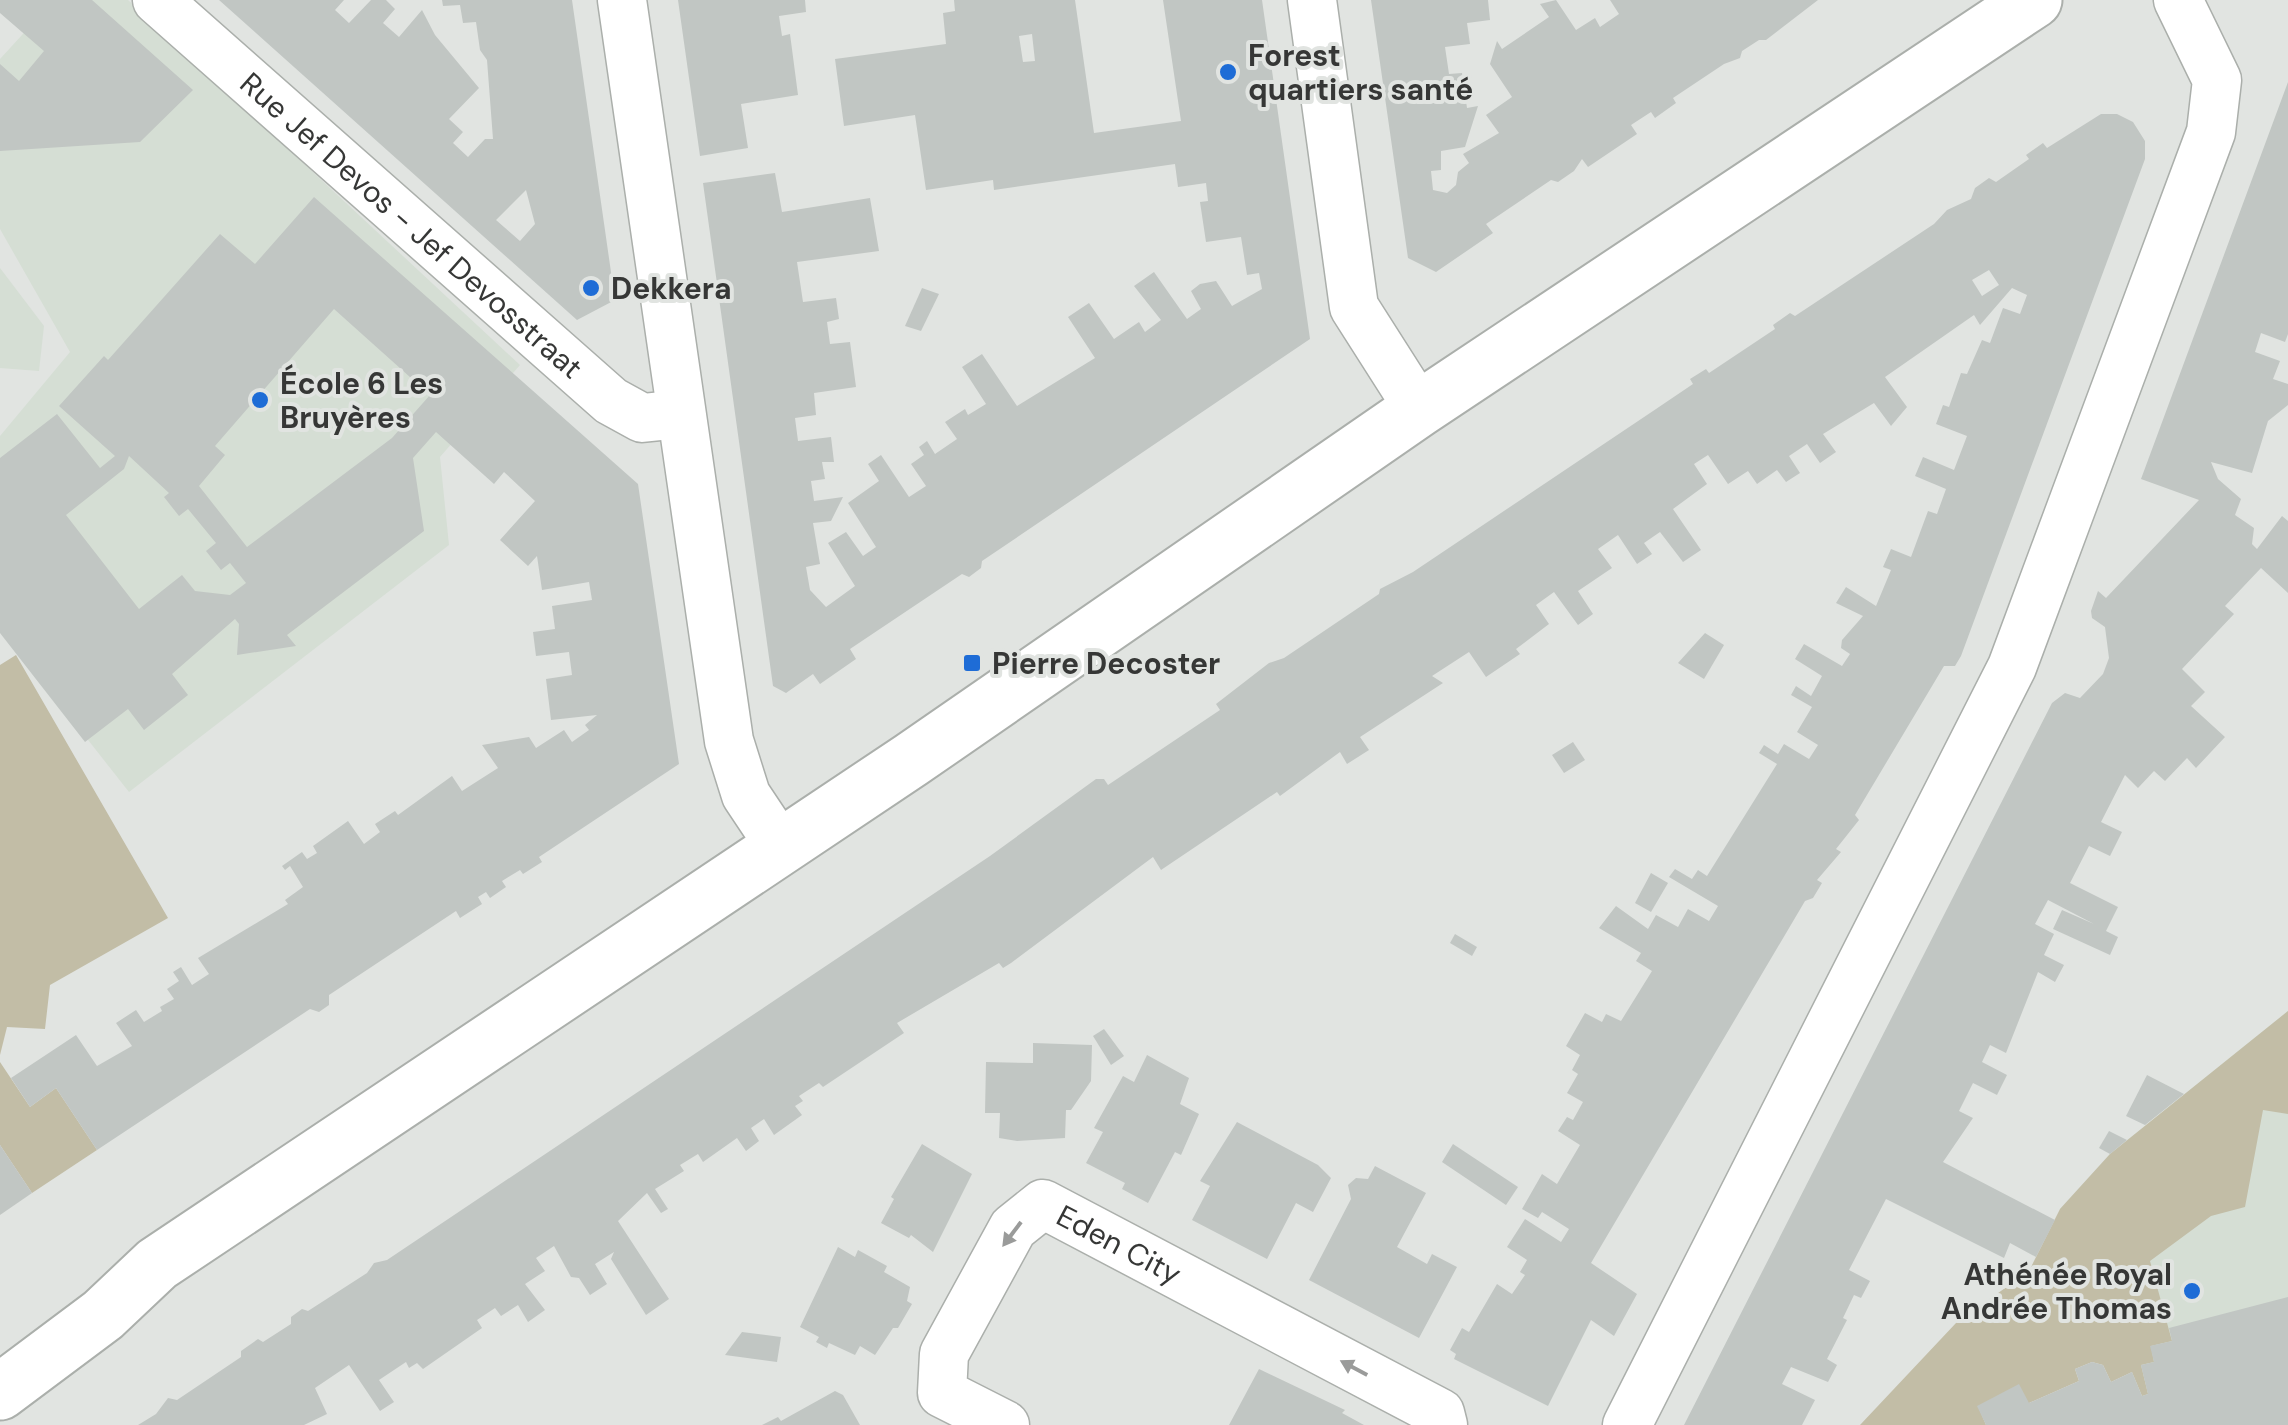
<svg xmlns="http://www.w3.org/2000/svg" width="2288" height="1425" font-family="'DM Sans',sans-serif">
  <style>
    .built { fill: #d5ded4 }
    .green { fill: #c2bda6 }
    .building { fill: #c1c6c3; fill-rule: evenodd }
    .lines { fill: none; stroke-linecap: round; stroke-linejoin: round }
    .street-casing { stroke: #abafab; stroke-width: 51 }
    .secondary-casing { stroke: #abafab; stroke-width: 59 }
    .street { stroke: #fff; stroke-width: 48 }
    .secondary { stroke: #fff; stroke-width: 55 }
    .oneway { fill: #9a9b9a }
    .poi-dot { fill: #1e6cd6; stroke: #e1e4e1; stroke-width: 4 }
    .labels { text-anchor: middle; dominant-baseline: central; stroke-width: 8; stroke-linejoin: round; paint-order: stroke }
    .poi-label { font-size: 30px; font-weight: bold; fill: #363736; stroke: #e1e4e1; text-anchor: start }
    .street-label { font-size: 30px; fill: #363736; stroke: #e1e4e1 }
  </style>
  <rect width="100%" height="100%" fill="#e1e4e1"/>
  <g class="built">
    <polygon points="54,0 128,0 520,365 440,457 449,545 129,792 0,628 0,436 70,352 0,229 0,59"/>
    <polygon points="0,268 44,326 39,371 0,368"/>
    <polygon points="2288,1011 2288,1425 2155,1425 2060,1209 2110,1154"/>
  </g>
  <g class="green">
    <polygon points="16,655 168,918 50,985 45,1029 7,1027 0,1055 0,665"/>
    <polygon points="2288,1011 2288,1114 2263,1110 2245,1207 2211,1216 2150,1261 2172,1341 2151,1346 2154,1362 2141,1365 2148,1394 2142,1396 2132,1372 2111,1382 2103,1365 2092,1362 2075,1369 2079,1381 2029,1403 1978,1406 1986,1425 1860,1425 1956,1323 2029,1271 2060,1209 2110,1154"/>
    <polygon points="0,1062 30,1107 56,1088 97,1150 32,1193 0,1145"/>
  </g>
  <g class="building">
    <polygon points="0,0 92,0 193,90 140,142 0,151 0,64 19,81 44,51 0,13"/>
    <path d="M219,0H344L335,10L349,23L371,0H386L395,9L383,23L399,37L422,10L435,35L479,88L449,119L463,132L453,143L468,157L485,139H493L487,60L480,50L476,22L463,23L460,5L443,6L442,0H572L615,300L577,320ZM526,190L535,224L520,241L496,220Z"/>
    <polygon points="678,0 805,0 806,12 779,16 782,36 790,34 798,95 741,104 748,148 700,156"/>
    <path d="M954,0H1075L1094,133L1181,121L1163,0H1262L1310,339L982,561L981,568L969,577L962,574L850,649L856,659L820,684L813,674L786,693L773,686L703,183L775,173L782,212L870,198L879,251L797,262L803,302L836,298L839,319L827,322L830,344L850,342L856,387L814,393L816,415L795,418L798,441L831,437L834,462H822L825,479L811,481L814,501L843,497L831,521L813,523L820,564L806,567L810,590L826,607L855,586L828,543L846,532L863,556L876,547L848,503L879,481L868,464L881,455L909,497L926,486L911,464L924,455L919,447L927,441L935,454L957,439L945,422L965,409L968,415L986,404L962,367L982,354L1017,406L1095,358L1068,317L1089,303L1114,339L1139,322L1145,332L1161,320L1134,286L1154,272L1187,319L1201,309L1191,291L1200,284L1216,281L1232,306L1262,289L1259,273L1247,275L1241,237L1206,242L1200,202L1208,201L1206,183L1178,187L1175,164L994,190L993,180L926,190L915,115L844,126L835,59L946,44L943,13L955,11ZM1032,34L1035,61L1023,62L1019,36Z"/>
    <polygon points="1371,0 1488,0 1490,20 1467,23 1470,44 1445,47 1449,74 1462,73 1467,108 1478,106 1465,147 1441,151 1441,170 1431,171 1433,190 1447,193 1456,185 1458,172 1469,163 1463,154 1499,133 1486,115 1512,97 1490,64 1497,41 1502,49 1549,17 1540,4 1556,0 1576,30 1595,18 1600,27 1619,14 1610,0 1818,0 1766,40 1759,40 1742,51 1740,58 1724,64 1673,98 1676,103 1655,118 1651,112 1631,125 1637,134 1588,167 1582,159 1574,171 1558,182 1551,180 1486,224 1493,233 1436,272 1408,258"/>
    <polygon points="2288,82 2288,334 2285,342 2261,333 2255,352 2280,361 2273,379 2288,384 2288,405 2268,421 2252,473 2211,462 2218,479 2241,499 2235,515 2254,528 2252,544 2257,549 2282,516 2288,521 2288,593 2261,568 2225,606 2234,614 2182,669 2205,692 2191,706 2225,737 2196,768 2187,758 2165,781 2154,771 2138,788 2125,775 2101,822 2122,832 2110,856 2089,846 2070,883 2118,907 2106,931 2118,937 2110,955 2053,929 2062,910 2094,924 2048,900 2035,924 2054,934 2044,955 2064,965 2055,982 2038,972 2006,1053 1990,1045 1982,1062 2007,1075 1997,1095 1973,1083 1959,1111 1973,1118 1943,1162 2055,1220 2036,1257 2010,1243 2004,1258 1886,1199 1849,1270 1870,1281 1861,1298 1854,1295 1843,1318 1847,1320 1827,1359 1837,1365 1828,1382 1791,1367 1782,1384 1815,1400 1802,1425 1684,1425 2052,703 2065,693 2080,698 2103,674 2109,658 2105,627 2092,618 2091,611 2098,591 2106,598 2199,500 2141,479"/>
    <path d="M2101,114H2117L2133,122L2145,141V159L1961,656L1955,666H1944L1855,815L1859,820L1836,849L1841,852L1817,880L1822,883L1813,898L1805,901L1591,1263L1637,1294L1614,1336L1591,1320L1548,1406L1454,1359L1456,1354L1450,1350L1462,1328L1469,1332L1497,1284L1512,1294L1525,1275L1520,1272L1527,1260L1507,1247L1525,1219L1561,1242L1569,1229L1542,1212L1538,1218L1522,1209L1542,1174L1557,1184L1580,1145L1558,1131L1567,1117L1573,1120L1583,1102L1567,1093L1578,1074L1572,1070L1580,1055L1566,1046L1585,1013L1602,1022L1606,1014L1621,1021L1652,971L1636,961L1641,953L1599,928L1616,906L1648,929L1656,915L1678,927L1688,909L1709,921L1718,906L1669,877L1675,869L1692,879L1698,870L1707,876L1777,764L1759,753L1764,745L1778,754L1784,744L1809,759L1818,745L1797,732L1812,707L1791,695L1796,686L1811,696L1822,676L1795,659L1804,644L1842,666L1850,654L1841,648L1842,640L1863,616L1836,603L1846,587L1876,606L1891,570L1883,567L1891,549L1911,557L1928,511L1937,514L1946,489L1915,476L1923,457L1954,470L1967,436L1936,424L1943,405L1949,407L1961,373L1967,374L1982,340L1990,343L2003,308L2020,314L2027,295L2012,288L1980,325L1974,315L1885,377L1907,407L1891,426L1874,403L1823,434L1836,452L1820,463L1807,444L1789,456L1800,473L1786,482L1777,470L1757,484L1748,471L1728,484L1708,455L1694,464L1707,484L1673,509L1701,550L1683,562L1660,532L1644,543L1652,554L1637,564L1618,535L1598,549L1612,568L1578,591L1593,614L1578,625L1554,592L1536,605L1549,624L1516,649L1520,654L1486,677L1469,652L1432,676L1443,683L1360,737L1369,750L1347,764L1340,752L1280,796L1277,792L1161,870L1153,857L1011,963L1003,968L999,963L897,1023L904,1033L823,1087L819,1083L799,1096L803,1101L795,1106L802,1115L774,1135L764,1119L751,1128L759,1141L746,1151L737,1138L703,1162L698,1154L680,1165L684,1171L655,1189L668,1209L661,1213L647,1193L618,1221L669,1299L646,1315L611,1259L614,1252L595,1264L607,1284L590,1295L579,1278L571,1277L554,1246L536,1258L545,1271L525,1284L545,1310L528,1322L518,1305L501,1316L495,1308L477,1320L482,1328L423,1369L417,1363L409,1368L406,1362L379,1380L394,1402L380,1411L349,1365L315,1388L327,1414L304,1425H138L156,1414L168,1398L177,1400L241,1357V1351L258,1339L263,1342L291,1324V1317L302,1309L308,1311L367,1273L374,1263L387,1260L990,856L1096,779H1104L1108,785L1220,710L1216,704L1269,663L1284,658L1379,594L1380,589L1413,572L1656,409L1693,384L1690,379L1706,369L1709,373L1775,329L1773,325L1790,313L1795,316L1934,224L1947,210L1971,199L1975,188L1989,178L1996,182L2029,159L2026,155L2043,143L2047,148ZM1989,270L1999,285L1982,296L1972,280Z"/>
    <path d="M314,197L638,484L679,764L539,857L542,862L523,874L520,870L502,881L506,887L490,898L486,892L478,897L482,904L460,918L456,911L329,995V1005L319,1012L310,1009L97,1150L56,1088L30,1107L11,1078L76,1035L97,1066L132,1046L116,1023L136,1010L144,1022L162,1011L160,1007L174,999L167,989L179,981L173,972L181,967L192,985L209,974L198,958L288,904L285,900L303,887L290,866L285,870L282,866L302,852L307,859L317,853L313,846L348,821L364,844L380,832L375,824L395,811L398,815L452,776L462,791L498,768L482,745L529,737L536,748L564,730L572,742L589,730L585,725L597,715L551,720L546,679L572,675L569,652L536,656L533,632L555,629L552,606L592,600L589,582L542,590L537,556L528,566L500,540L535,501L504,472L494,484L436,432L413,458L424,531L287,635L296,646L237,655L239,624L235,619L172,674L188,695L144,730L128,709L85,742L0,633V458L57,414L100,468L115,456L59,406L104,356L108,360L220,234L255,264ZM334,309L430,395L392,438L247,547L199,486L225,455L215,446ZM129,456L169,493L164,497L179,516L188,509L216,543L206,551L221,570L230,563L246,583L230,595L195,591L182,575L139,609L66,515L124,469Z"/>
    <polygon points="922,288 939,294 921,331 905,326"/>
    <polygon points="1705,633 1724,645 1704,679 1678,663"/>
    <polygon points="1573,742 1585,760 1564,773 1552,755"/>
    <polygon points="1651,873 1668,883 1651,912 1635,903"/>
    <polygon points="1455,934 1477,947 1472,956 1450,943"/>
    <polygon points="1104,1029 1124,1056 1111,1065 1093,1036"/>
    <polygon points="1033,1043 1092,1045 1091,1081 1071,1110 1066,1110 1065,1138 1017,1141 999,1138 1000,1113 985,1113 986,1062 1033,1063"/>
    <polygon points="1147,1055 1189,1078 1180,1104 1199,1114 1181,1155 1175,1152 1148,1203 1122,1189 1125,1183 1086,1163 1103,1132 1094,1128 1123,1076 1134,1082"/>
    <polygon points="2147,1075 2184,1094 2145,1125 2126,1116"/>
    <polygon points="1237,1122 1318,1165 1331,1178 1313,1212 1296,1203 1267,1259 1192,1220 1210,1186 1200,1181"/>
    <polygon points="2109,1131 2127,1140 2110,1154 2099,1148"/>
    <polygon points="922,1144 972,1174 933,1252 911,1235 909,1238 881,1223 894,1199 891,1197"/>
    <polygon points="1453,1144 1518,1187 1506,1205 1442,1162"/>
    <polygon points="0,1145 32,1193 0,1215"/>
    <polygon points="1375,1166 1426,1193 1397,1247 1427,1264 1432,1254 1457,1267 1419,1338 1309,1280 1351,1199 1348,1185 1356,1178 1368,1179"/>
    <polygon points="838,1247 855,1257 858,1250 887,1266 884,1272 910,1287 907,1301 912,1304 898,1328 893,1328 875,1355 860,1346 855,1355 829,1343 827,1348 816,1342 819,1337 800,1327"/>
    <polygon points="2288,1297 2288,1425 1986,1425 1977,1406 2019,1384 2029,1403 2079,1381 2075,1369 2092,1362 2103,1365 2111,1382 2132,1372 2142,1396 2148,1394 2141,1365 2154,1362 2150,1346 2172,1341 2169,1328"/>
    <polygon points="742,1332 781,1337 777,1362 725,1355"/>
    <polygon points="1259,1369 1345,1410 1342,1413 1364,1425 1229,1425"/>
    <polygon points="835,1391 843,1395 860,1425 762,1425 778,1417 781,1421"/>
  </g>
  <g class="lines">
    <g class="street-casing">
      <g id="street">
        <path id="s1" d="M157,0L611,401L642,418L681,414"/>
        <polyline points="622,0 729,741 746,795 780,846"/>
        <polyline points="1312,0 1354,307 1419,409"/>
        <path id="s2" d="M1005,1425L942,1393L944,1354L1013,1228L1043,1204L1440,1413L1443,1425"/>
        <polyline points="1627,1425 2012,667 2211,132 2217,80 2178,0"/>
      </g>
    </g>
    <g class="secondary-casing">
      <polyline id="secondary" points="0,1392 103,1315 157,1264 911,760 1419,409 2034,0"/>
    </g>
    <use href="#street" class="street"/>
    <use href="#secondary" class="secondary"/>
  </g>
  <defs><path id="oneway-solid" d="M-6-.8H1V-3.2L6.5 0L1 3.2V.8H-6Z" transform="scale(2.5)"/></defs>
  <g class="oneway">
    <use href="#oneway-solid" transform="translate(1012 1234) rotate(127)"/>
    <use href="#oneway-solid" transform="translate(1354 1368) rotate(-152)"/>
  </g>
  <g class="poi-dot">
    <circle cx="1228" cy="72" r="10"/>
    <circle cx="591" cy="288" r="10"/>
    <circle cx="260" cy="400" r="10"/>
    <rect x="962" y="653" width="20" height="20" rx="5"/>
    <circle cx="2192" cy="1291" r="10"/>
  </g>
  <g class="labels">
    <g class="poi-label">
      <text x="1248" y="55">Forest<tspan x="1248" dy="34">quartiers santé</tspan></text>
      <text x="611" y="288">Dekkera</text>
      <text x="280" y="383">École 6 Les<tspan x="280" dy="34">Bruyères</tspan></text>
      <text x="992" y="663">Pierre Decoster</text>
      <text x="2172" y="1274" text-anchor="end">Athénée Royal<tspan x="2172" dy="34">Andrée Thomas</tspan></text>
    </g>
    <g class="street-label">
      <text stroke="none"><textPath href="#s1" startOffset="340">Rue Jef Devos - Jef Devosstraat</textPath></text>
      <text stroke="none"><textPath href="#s2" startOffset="378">Eden City</textPath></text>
    </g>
  </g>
</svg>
